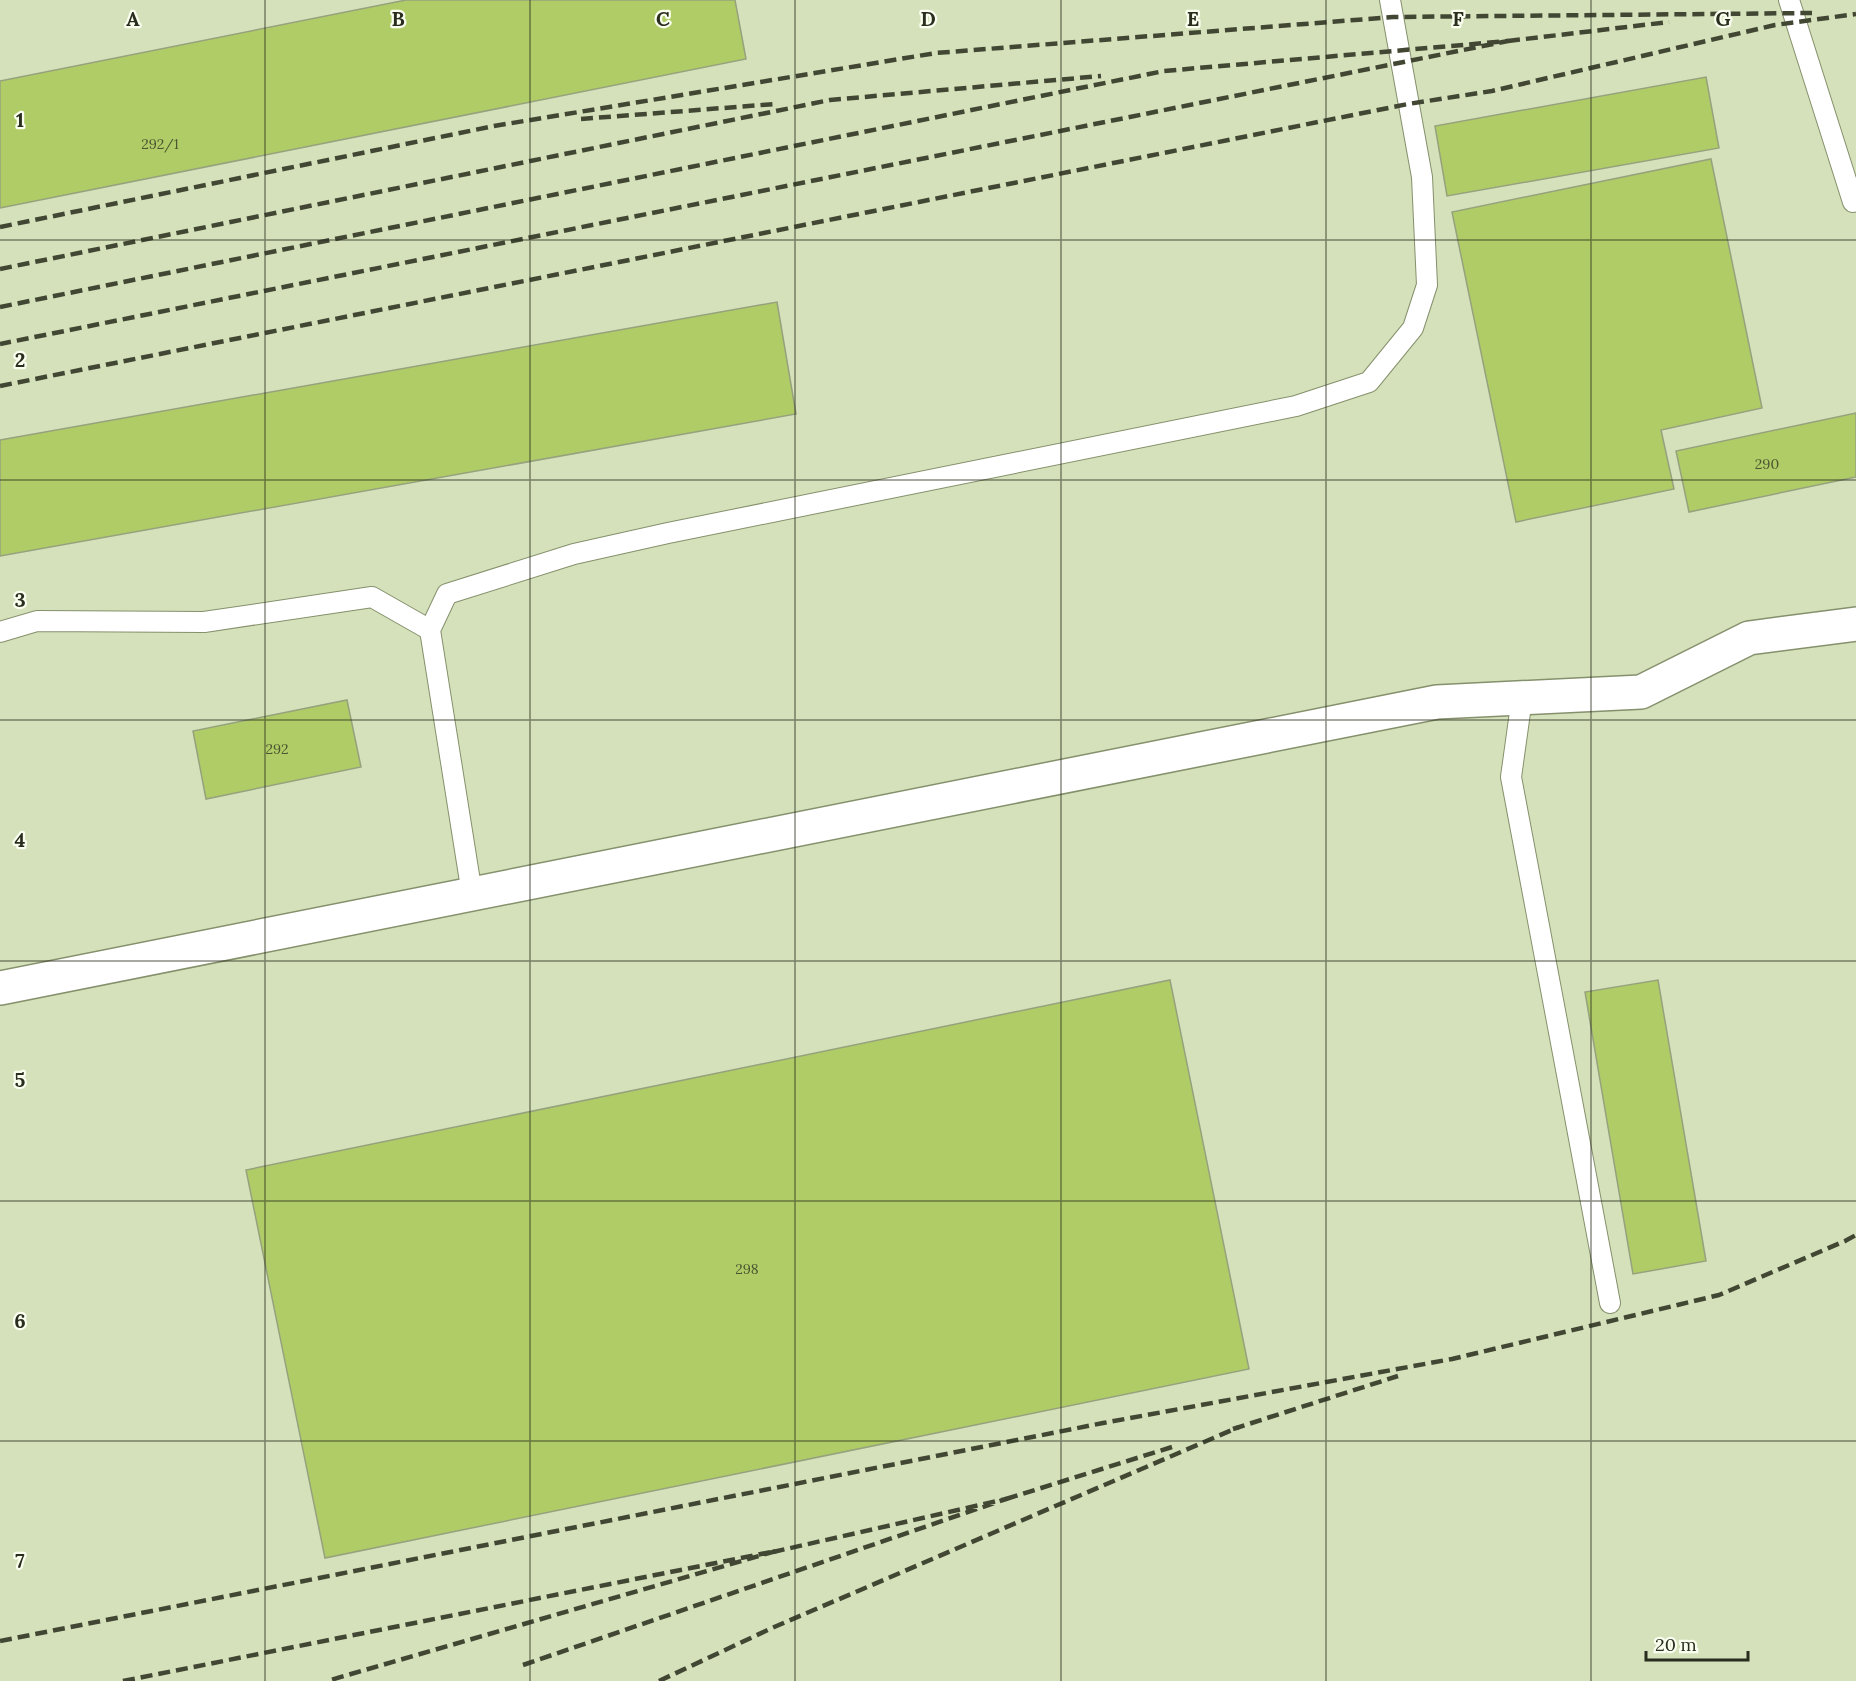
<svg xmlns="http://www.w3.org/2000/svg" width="1856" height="1681" font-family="Lora,serif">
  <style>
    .building { fill: #b0cc67; stroke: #96a27d; stroke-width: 1.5 }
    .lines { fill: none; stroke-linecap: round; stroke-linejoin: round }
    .lane-casing { stroke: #85906c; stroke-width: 22 }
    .street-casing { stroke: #85906c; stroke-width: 36 }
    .lane { stroke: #fff; stroke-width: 20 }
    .street { stroke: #fff; stroke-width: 33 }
    .rail { stroke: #424734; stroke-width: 4.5; stroke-dasharray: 12 6; stroke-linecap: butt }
    .grid { fill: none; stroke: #292d1e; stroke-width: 1.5; stroke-opacity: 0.55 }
    .labels { text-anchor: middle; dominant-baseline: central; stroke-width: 4.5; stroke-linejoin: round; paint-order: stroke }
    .number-label { font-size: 14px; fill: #4b5530 }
    .grid-label { font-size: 20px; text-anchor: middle; font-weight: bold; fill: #292d1e; stroke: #f9feef; stroke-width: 4.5; stroke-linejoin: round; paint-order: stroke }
  </style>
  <rect width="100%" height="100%" fill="#d4e1ba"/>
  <g class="building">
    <polygon points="406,0 735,0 746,59 0,208 0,81"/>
    <polygon points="1706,77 1719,148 1447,196 1435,126"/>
    <polygon points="1711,159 1762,408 1661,430 1674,489 1516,522 1452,212"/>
    <polygon points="777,302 796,414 0,556 0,440"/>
    <polygon points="1856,413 1856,477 1689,512 1676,451"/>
    <polygon points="347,700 361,767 206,799 193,731"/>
    <polygon points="1170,980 1249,1369 325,1558 246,1170"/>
    <polygon points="1658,980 1706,1261 1633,1274 1585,992"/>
  </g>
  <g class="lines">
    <g class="lane-casing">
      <g id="lane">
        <polyline points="1789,0 1853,202 1856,201"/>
        <polyline points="0,632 37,621 204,622 372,597 430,630"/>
        <polyline points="1522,698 1511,777 1610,1303"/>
        <polyline points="472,894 430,630 447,594 574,554 668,533 1296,406 1369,382 1413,328 1427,285 1422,177 1390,0"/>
      </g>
    </g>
    <g class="street-casing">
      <polyline id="street" points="0,988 1437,702 1641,692 1749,638 1856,624"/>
    </g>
    <use href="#lane" class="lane"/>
    <use href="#street" class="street"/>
    <g class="rail">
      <polyline points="1508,41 1669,22"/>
      <polyline points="581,119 775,104"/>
      <polyline points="0,227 494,126 936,53 1393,17 1812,13"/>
      <polyline points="0,269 830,100 1101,76"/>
      <polyline points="0,307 1164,71 1508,41 0,344"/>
      <polyline points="0,386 1408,104 1492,91 1775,25 1856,14"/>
      <polyline points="1233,1429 1398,1376"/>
      <polyline points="1006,1499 1172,1447"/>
      <polyline points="0,1641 1103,1423 1452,1359 1719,1295 1845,1241 1856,1235"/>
      <polyline points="523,1665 1006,1499 773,1552"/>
      <polyline points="123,1681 776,1551 327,1681"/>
      <polyline points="659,1681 772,1628 1239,1427"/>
    </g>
  </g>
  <path class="grid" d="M265,0V1681M530,0V1681M795,0V1681M1061,0V1681M1326,0V1681M1591,0V1681M0,240H1856M0,480H1856M0,720H1856M0,961H1856M0,1201H1856M0,1441H1856"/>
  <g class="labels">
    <g class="number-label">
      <text x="160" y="144">292/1</text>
      <text x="1767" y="464">290</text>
      <text x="277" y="749">292</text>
      <text x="747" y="1269">298</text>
    </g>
  </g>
  <g class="grid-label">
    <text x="133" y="26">A</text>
    <text x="398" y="26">B</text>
    <text x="663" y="26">C</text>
    <text x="928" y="26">D</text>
    <text x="1193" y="26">E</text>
    <text x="1458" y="26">F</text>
    <text x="1723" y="26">G</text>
    <text x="20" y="127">1</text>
    <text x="20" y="367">2</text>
    <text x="20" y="607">3</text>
    <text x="20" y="847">4</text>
    <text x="20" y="1087">5</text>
    <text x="20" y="1328">6</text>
    <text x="20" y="1568">7</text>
  </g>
  <path d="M1646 1651v9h102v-9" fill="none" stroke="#292d1e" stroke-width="3"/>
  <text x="1655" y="1651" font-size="18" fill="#292d1e" stroke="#f9feef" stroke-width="4.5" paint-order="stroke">20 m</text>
</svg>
